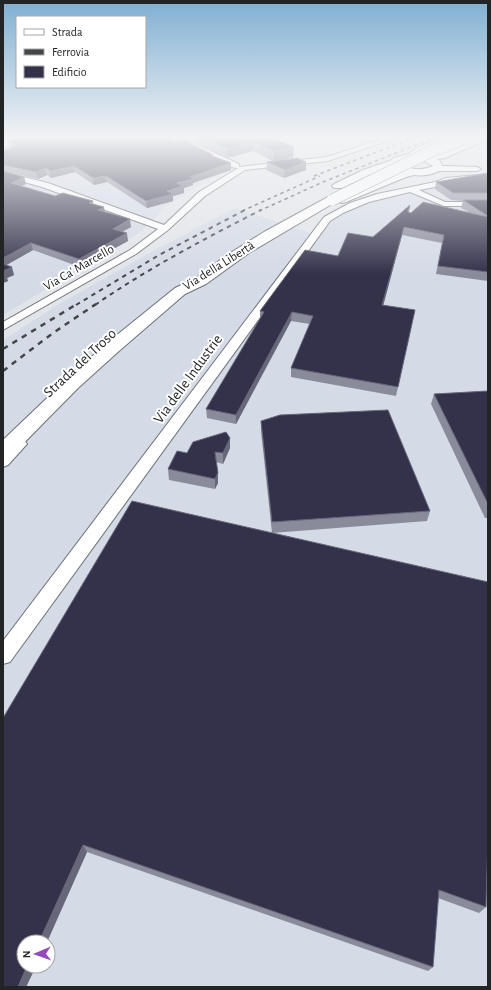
<svg xmlns="http://www.w3.org/2000/svg" width="491" height="990" font-family="'Alegreya Sans',sans-serif">
  <style>
    .built { fill: #d4dae6; fill-rule: evenodd }
    .lines { fill: none; stroke-linecap: round; stroke-linejoin: round }
    .minor-casing { stroke: #6d7074; stroke-width: 2 }
    .tertiary-casing { stroke: #6d7074; stroke-width: 2 }
    .trunk-casing { stroke: #6d7074; stroke-width: 2 }
    .minor { fill: #fff; fill-rule: evenodd }
    .tertiary { fill: #fff; fill-rule: evenodd }
    .trunk { fill: #fff; fill-rule: evenodd }
    .rail-far2 { stroke: #444648; stroke-width: 1.5; stroke-dasharray: 3.5 3.5; stroke-linecap: butt }
    .rail-far1 { stroke: #444648; stroke-width: 2; stroke-dasharray: 4.5 4.5; stroke-linecap: butt }
    .rail { stroke: #444648; stroke-width: 2.5; stroke-dasharray: 5.5 5.5; stroke-linecap: butt }
    .trunk-bridge-casing { stroke: #6d7074; stroke-width: 12; stroke-linecap: butt }
    .trunk-bridge { stroke: #fff; stroke-width: 11 }
    .wall { fill: #8a8b9a }
    .shaded-wall { fill: #68677a }
    .building { fill: #34324b; stroke: #68677a }
    .labels { text-anchor: middle; dominant-baseline: central; stroke-width: 4; stroke-linejoin: round; paint-order: stroke }
    .far-street-label { font-size: 13px; fill: #232426; stroke: #fff }
    .street-label { font-size: 15px; fill: #232426; stroke: #fff }
  </style>
  <rect width="100%" height="100%" fill="#e1e4e9"/>
  <g class="built">
    <polygon points="3,136 238,136 249,146 232,166 166,206 141,232 3,315"/>
    <path d="M488,177V987H3V668L330,219L360,203L413,191ZM24,942H48V966H24Z"/>
    <polygon points="235,208 310,233 3,644 3,340 61,303 155,250"/>
  </g>
  <g class="lines">
    <g class="minor-casing">
      <g id="minor">
        <path d="M169,136H177L239,164V167L327,157L392,136H401L328,161L245,170L205,196L168,230L136,254L3,330V322L130,250L158,229L42,187L3,176V172L48,183L164,225L199,192L238,168C230,169 176,143 169,136Z"/>
        <polygon points="445,166 477,167 481,169 477,171 436,171 432,169 433,167"/>
        <polygon points="488,174 488,178 448,182 440,186 419,190 445,202 488,202 488,206 444,206 410,192 369,202 343,213 330,221 10,662 3,664 3,641 324,217 350,203 377,194 435,182 446,178"/>
        <polygon points="20,439 25,441 27,444 8,465 3,467 3,453 15,441"/>
      </g>
    </g>
    <g class="tertiary-casing">
      <g id="tertiary">
        <polygon points="24,136 36,136 35,138 3,148 3,142"/>
        <path d="M482,136H488V139L445,158L437,159L440,161L443,167C432,180 401,177 390,164L393,158L409,154L424,155L440,153ZM409,160L424,161L433,166C423,171 409,170 400,163Z"/>
      </g>
    </g>
    <g class="trunk-casing">
      <g id="trunk">
        <polygon points="447,136 460,136 459,138 426,151 409,160 404,157 418,147"/>
        <polygon points="395,159 400,162 399,164 371,174 342,188 334,188 332,186 334,184 363,170"/>
        <polygon points="414,169 418,170 420,172 418,174 406,177 346,202 342,203 337,201 249,253 206,284 185,294 119,351 78,388 10,457 3,459 3,440 66,380 107,343 175,288 196,278 227,255 264,232 328,197 332,196 337,198 399,172"/>
      </g>
    </g>
    <use href="#minor" class="minor"/>
    <use href="#tertiary" class="tertiary"/>
    <use href="#trunk" class="trunk"/>
    <g class="rail-far2">
      <polyline points="314,176 419,136"/>
      <polyline points="242,211 320,176"/>
      <polyline points="259,211 323,182 439,136"/>
    </g>
    <g class="rail-far1">
      <polyline points="76,305 159,255 245,210"/>
      <path d="M95,305C147,269 204,239 261,210"/>
    </g>
    <g class="rail">
      <polyline points="3,349 77,304"/>
      <polyline points="3,371 53,333 96,304"/>
    </g>
    <g class="trunk-bridge-casing">
      <polyline id="trunk-bridge" points="332,200 432,151 473,136"/>
    </g>
    <use href="#trunk-bridge" class="trunk-bridge"/>
  </g>
  <g class="wall">
    <polygon points="194,136 254,136 294,147 293,157 282,160 306,170 284,178 266,170 267,162 273,161 253,151 227,158 195,143"/>
    <polygon points="8,141 174,141 213,156 231,170 193,183 193,185 184,188 184,193 173,196 173,201 147,208 107,182 94,185 75,172 51,178 47,175 38,179 3,171 3,151 10,148"/>
    <polygon points="3,171 24,177 26,184 21,186 55,196 93,201 94,205 105,212 131,227 122,232 128,241 80,267 33,250 6,265 14,275 7,278 8,281 3,283"/>
    <polygon points="488,173 488,281 436,274 442,243 402,235 383,305 415,310 396,396 291,377 291,368 310,324 291,321 236,424 207,418 206,409 260,319 260,311 338,256 373,237 410,205 409,212 411,213 469,212 461,208 463,201 451,200 435,189 436,182"/>
    <polygon points="488,391 488,518 485,518 431,404 434,394"/>
    <polygon points="261,421 430,511 427,521 272,533 261,431"/>
    <polygon points="230,438 230,448 223,464 216,462 218,483 215,489 169,480 168,469 187,453"/>
    <polygon points="3,718 486,907 479,913 438,898 433,967 428,971 87,852 47,942 24,942 36,966 26,987 3,987"/>
  </g>
  <g class="shaded-wall">
    <polygon points="253,141 253,151 227,158 227,148"/>
    <polygon points="294,147 293,157 274,161 274,151"/>
    <polygon points="306,162 306,170 284,178 285,170"/>
    <polygon points="231,163 231,170 193,183 193,185 184,188 184,193 173,196 173,201 147,208 146,201 167,191 177,183 190,177"/>
    <polygon points="74,166 75,172 51,178 50,171"/>
    <polygon points="46,168 47,175 38,179 36,172"/>
    <polygon points="106,176 107,182 94,185 93,178"/>
    <polygon points="24,177 26,184 13,190 11,183"/>
    <polygon points="104,207 105,214 98,210"/>
    <polygon points="130,219 131,227 114,236 113,229"/>
    <polygon points="404,227 402,235 381,314 382,305"/>
    <polygon points="127,233 128,241 80,267 79,259"/>
    <polygon points="31,243 33,250 3,267 3,258"/>
    <polygon points="12,267 14,275 7,278 8,281 3,283 3,271"/>
    <polygon points="292,312 291,321 236,424 236,415"/>
    <polygon points="230,438 230,448 223,464 223,453"/>
    <polygon points="218,473 218,483 215,489 215,479"/>
    <polygon points="83,845 87,852 47,942 39,942"/>
    <polygon points="27,966 36,966 26,987 18,987"/>
  </g>
  <g class="building">
    <polygon points="28,136 163,136 174,141 183,139 213,155 210,155 231,163 190,177 193,179 177,183 183,186 167,191 173,194 146,201 106,176 93,178 74,166 50,171 46,168 36,172 3,165 3,151 18,145 8,141"/>
    <polygon points="200,136 254,136 259,138 268,136 294,147 274,151 253,141 227,148"/>
    <polygon points="297,158 306,162 285,170 267,162 272,161"/>
    <polygon points="3,171 24,177 11,183 55,196 63,193 93,201 89,203 104,207 98,210 130,219 113,229 127,233 79,259 31,243 3,258"/>
    <polygon points="488,173 488,193 453,193 436,182"/>
    <polygon points="463,200 488,200 488,216"/>
    <polygon points="423,202 488,217 488,272 438,266 444,235 404,227 382,305 415,310 398,387 291,368 313,316 292,312 236,415 206,409 264,312 260,311 305,250 338,256 348,233 373,237 410,205 408,212 411,213"/>
    <polygon points="3,264 12,267 3,271"/>
    <polygon points="488,391 488,504 434,394"/>
    <polygon points="388,410 430,511 272,522 261,421 280,415"/>
    <polygon points="226,432 230,438 223,453 215,452 218,473 215,479 168,469 177,451 187,453 193,442"/>
    <polygon points="132,501 488,582 488,835 486,907 439,890 433,967 83,845 39,942 24,942 24,966 27,966 18,987 3,987 3,718"/>
  </g>
  <linearGradient id="sky" x2="0" y2="1"><stop stop-color="#7fafd2"/><stop offset="0.5" stop-color="#f2f3f5"/><stop offset="1" stop-color="#f2f3f5" stop-opacity="0"/></linearGradient>
  <rect width="491" height="274" fill="url(#sky)"/>
  <g class="labels">
    <g class="far-street-label">
      <text transform="translate(219 266) rotate(-32)">Via della Libertà</text>
      <text transform="translate(79 268) rotate(-30)">Via Ca' Marcello</text>
    </g>
    <g class="street-label">
      <text transform="translate(80 363) rotate(-43)">Strada del Troso</text>
      <text transform="translate(188 379) rotate(-54)">Via delle Industrie</text>
    </g>
  </g>
  <rect width="491" height="990" fill="none" stroke="#232426" stroke-width="8"/>
  <rect x="16" y="16" width="130" height="72" fill="#ffffff" stroke="#a7a7a8"/>
  <rect x="24" y="29" width="20" height="6" fill="#ffffff" stroke="#a7a7a8"/>
  <text x="52" y="36" font-size="12" fill="#232426">Strada</text>
  <rect x="24" y="49" width="20" height="6" fill="#444648" stroke="#a7a7a8"/>
  <text x="52" y="56" font-size="12" fill="#232426">Ferrovia</text>
  <rect x="24" y="66" width="20" height="12" fill="#34324b" stroke="#a7a7a8"/>
  <text x="52" y="76" font-size="12" fill="#232426">Edificio</text>
  <g transform="translate(36 954) rotate(268)"><circle r="19" fill="#ffffff" stroke="#a7a7a8"/>
  <path d="M0-3L7 15L0 10L-7 15Z" fill="#944abc"/>
  <text y="-6" font-size="11" font-weight="bold" text-anchor="middle" fill="#232426">N</text>
  </g>
</svg>
